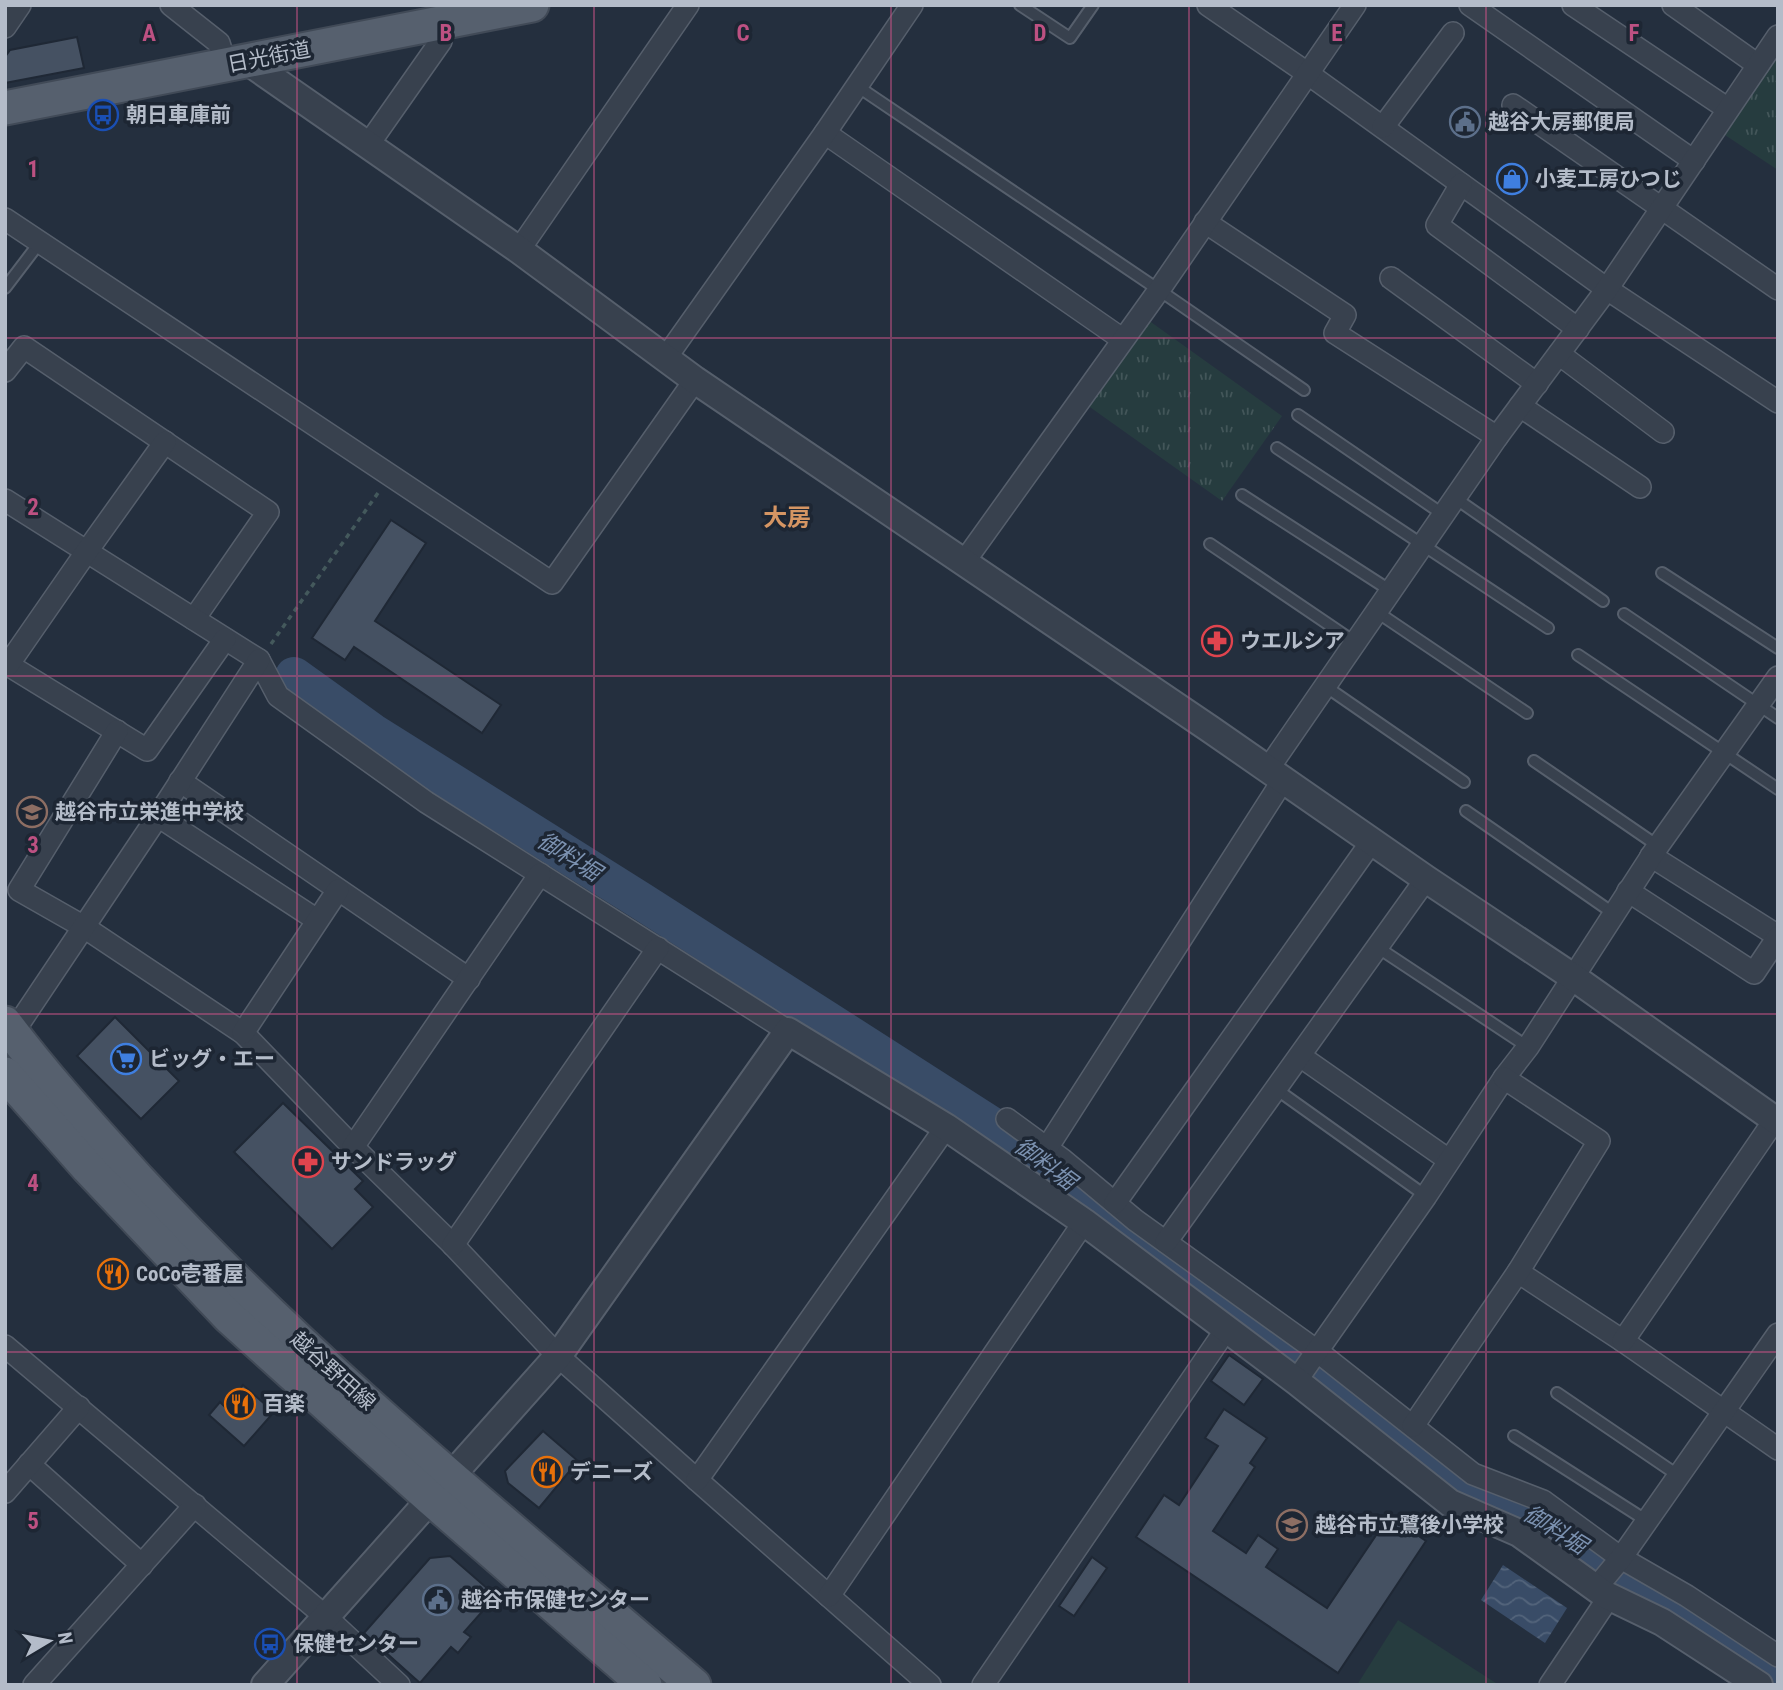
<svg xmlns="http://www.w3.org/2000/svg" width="1783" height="1690" font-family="'Roboto Condensed','Noto Sans JP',sans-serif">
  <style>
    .grass { fill: url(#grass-tufts) }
    .pitch { fill: #263c3f }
    .water { fill: url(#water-waves) }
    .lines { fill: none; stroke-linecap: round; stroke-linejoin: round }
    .river { stroke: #394c67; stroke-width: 38 }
    .building { fill: #455162; stroke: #1f2835; stroke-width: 2 }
    .service-casing { stroke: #565f6c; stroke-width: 14 }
    .minor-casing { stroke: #565f6c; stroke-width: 24 }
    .tertiary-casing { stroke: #565f6c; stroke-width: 30 }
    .primary-casing { stroke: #414a57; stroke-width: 37 }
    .path { stroke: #44595c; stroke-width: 3.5; stroke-dasharray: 5 5; stroke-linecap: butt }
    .service { stroke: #38414e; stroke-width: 10 }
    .minor { stroke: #38414e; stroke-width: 21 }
    .tertiary { stroke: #38414e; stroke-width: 26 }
    .primary { stroke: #56606e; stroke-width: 33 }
    .grid { fill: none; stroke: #bd5182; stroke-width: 2; stroke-opacity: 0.55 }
    .labels { text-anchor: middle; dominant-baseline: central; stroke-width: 7; stroke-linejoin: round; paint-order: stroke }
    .street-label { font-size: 21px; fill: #b4bcc9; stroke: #1d2633 }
    .poi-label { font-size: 21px; font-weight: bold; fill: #b4bcc9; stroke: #1d2633; text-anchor: start }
    .water-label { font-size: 23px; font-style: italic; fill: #7c92b1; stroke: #1d2633 }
    .quarter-label { font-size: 24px; font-weight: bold; fill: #d59563; stroke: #1d2633 }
    .grid-label { font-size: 23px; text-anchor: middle; font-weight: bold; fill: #bd5182; stroke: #1d2633; stroke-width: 7; stroke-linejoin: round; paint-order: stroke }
  </style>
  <defs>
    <pattern id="grass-tufts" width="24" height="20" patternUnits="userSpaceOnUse" patternTransform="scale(1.75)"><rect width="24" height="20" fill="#263c3f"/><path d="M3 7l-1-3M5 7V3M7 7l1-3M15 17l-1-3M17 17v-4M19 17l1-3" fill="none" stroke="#435659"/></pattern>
    <pattern id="water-waves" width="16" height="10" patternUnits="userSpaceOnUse" patternTransform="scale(1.75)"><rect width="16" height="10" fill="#394c67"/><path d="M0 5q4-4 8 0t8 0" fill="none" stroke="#53647b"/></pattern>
  </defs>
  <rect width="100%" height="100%" fill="#242f3e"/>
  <g class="grass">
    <polygon points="1778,56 1778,170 1725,135"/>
    <polygon points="1148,320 1282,416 1222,501 1087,405"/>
  </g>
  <polygon class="pitch" points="1398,1620 1499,1685 1357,1685"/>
  <polygon class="water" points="1503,1565 1567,1608 1545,1643 1481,1600"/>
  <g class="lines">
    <polyline class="river" points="294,676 372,732 641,901 1022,1145 1279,1342 1459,1485 1521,1507 1570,1540 1655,1591 1778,1675"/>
  </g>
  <g class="building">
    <polygon points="77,37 84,68 5,83 5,57 10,50"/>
    <polygon points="391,520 426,543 375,621 501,705 482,733 354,647 345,660 312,638"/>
    <polygon points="115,1017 179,1081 141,1119 77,1056"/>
    <polygon points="283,1103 363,1181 355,1189 373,1207 332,1249 234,1152"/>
    <polygon points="1229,1355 1263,1379 1244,1405 1211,1381"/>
    <polygon points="243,1385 274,1412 244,1446 209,1415 220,1402 225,1407"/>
    <polygon points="1224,1409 1267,1438 1250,1463 1255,1467 1213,1531 1246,1553 1258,1535 1278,1549 1266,1567 1327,1608 1389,1516 1426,1541 1338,1673 1136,1537 1164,1495 1179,1505 1218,1446 1205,1438"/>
    <polygon points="543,1431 578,1461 539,1508 508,1483 505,1471"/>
    <polygon points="450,1556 496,1596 464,1632 471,1637 458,1653 451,1647 420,1683 364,1633 430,1558"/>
    <polygon points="1092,1557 1107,1568 1074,1616 1059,1606"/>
  </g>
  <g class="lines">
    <g class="service-casing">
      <g id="service">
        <polyline points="1020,5 1070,38 1093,5"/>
        <polyline points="857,86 1159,290 1304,390"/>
        <polyline points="5,288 40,242"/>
        <polyline points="1298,415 1444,515"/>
        <polyline points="1277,448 1548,628"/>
        <polyline points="1242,495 1391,591"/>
        <polyline points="1455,498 1603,601"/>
        <polyline points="1210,544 1356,643"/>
        <polyline points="1662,573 1778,648"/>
        <polyline points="1377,612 1527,713"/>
        <polyline points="1624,614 1778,718"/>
        <polyline points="1578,655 1778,789"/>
        <polyline points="1325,686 1464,782"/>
        <polyline points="1534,761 1658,846"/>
        <polyline points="1466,811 1613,913"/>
        <polyline points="1377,947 1528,1047"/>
        <polyline points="1276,1089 1426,1196"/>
        <polyline points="1557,1393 1679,1476"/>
        <polyline points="1514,1436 1647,1521"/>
      </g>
    </g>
    <g class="minor-casing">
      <g id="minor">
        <polyline points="171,5 219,43 226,66"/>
        <polyline points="1208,5 1307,73 1607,289 1778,402"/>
        <polyline points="1470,5 1694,161"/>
        <polyline points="1573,5 1728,109"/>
        <polyline points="1673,5 1758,65"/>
        <polyline points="5,27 20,5"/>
        <polyline points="1513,105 1778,289"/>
        <polyline points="1383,127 1453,33"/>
        <polyline points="825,133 1122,339"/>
        <polyline points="368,145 441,41 437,24"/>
        <polyline points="1461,184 1437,225 1578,329"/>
        <polyline points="5,219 552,583 695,380"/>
        <polyline points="1205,222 1345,315 1335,333 1497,437"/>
        <polyline points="519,250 688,5"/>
        <polyline points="1391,278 1537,384"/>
        <polyline points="1559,354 1663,432"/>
        <polyline points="665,359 825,133 912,5"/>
        <polyline points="5,371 24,347 268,512 194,619"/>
        <polyline points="1520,406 1640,487"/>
        <polyline points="5,500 259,660 278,696 426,802 788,1031"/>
        <polyline points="964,562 1159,290 1355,5"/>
        <polyline points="5,663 147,750 225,639"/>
        <polyline points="8,665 87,551 165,442"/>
        <polyline points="117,731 19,890 84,927 243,1033 353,1147 453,1245 558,1356 697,1480 930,1685"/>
        <polyline points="1268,769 1497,437 1607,289 1778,36"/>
        <polyline points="180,781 469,979"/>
        <polyline points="158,816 317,920"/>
        <polyline points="1651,856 1778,936"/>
        <polyline points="1628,891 1754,973 1778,937"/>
        <polyline points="243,1033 338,890"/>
        <polyline points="6,1043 158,816 259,660"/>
        <polyline points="1300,1056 1443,1156"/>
        <polyline points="1007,1119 1063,1160 1135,1220 1317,1351 1473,1474 1543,1501 1621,1558 1687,1596 1778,1656"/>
        <polyline points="353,1147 540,874"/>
        <polyline points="1047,1148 1283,780"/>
        <polyline points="1115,1203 1372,841"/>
        <polyline points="1166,1242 1426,879"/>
        <polyline points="453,1245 658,948"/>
        <polyline points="1518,1272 1623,1341 1778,1449"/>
        <polyline points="1623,1341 1778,1115"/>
        <polyline points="5,1346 326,1617 399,1685"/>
        <polyline points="1296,1381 1426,1196 1504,1078 1528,1047 1658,846 1778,677"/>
        <polyline points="1413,1426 1518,1272 1599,1141 1504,1078"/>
        <polyline points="29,1464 142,1565"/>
        <polyline points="697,1480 946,1127"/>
        <polyline points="5,1492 79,1407"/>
        <polyline points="1596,1588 1621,1558 1778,1334"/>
        <polyline points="829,1596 1084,1222"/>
        <polyline points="34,1685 195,1505"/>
        <polyline points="983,1685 1227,1328"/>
        <polyline points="1550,1685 1609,1597"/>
      </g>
    </g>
    <g class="tertiary-casing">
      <g id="tertiary">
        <polyline points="247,61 519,250 695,380 1210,729 1426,879 1573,977 1778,1122"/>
        <polyline points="265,1685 558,1356 788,1031 946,1127 1084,1222 1296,1381 1450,1503 1519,1533 1604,1594 1662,1622 1759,1685"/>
      </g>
    </g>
    <g class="primary-casing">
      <g id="primary">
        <polyline points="5,108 532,5"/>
        <path d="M5,1023C46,1078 93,1129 139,1180C309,1364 504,1522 694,1685"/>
        <polyline points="5,1074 88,1168 229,1317 430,1498 645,1685"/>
      </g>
    </g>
    <polyline class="path" points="271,644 378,493"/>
    <use href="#service" class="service"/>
    <use href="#minor" class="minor"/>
    <use href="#tertiary" class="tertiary"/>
    <use href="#primary" class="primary"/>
  </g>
  <path class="grid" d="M297,5V1685M594,5V1685M891,5V1685M1189,5V1685M1486,5V1685M5,338H1778M5,676H1778M5,1014H1778M5,1352H1778"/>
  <defs>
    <g id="bus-ring" transform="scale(1.575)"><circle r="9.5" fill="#1d2633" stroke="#1a4fb4" stroke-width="1.5"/><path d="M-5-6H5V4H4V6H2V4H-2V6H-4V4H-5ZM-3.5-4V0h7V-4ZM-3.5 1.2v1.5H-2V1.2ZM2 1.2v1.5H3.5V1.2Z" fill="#1a4fb4"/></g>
    <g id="civic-ring" transform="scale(1.575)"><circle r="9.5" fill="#1d2633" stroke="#5c6f8a" stroke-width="1.5"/><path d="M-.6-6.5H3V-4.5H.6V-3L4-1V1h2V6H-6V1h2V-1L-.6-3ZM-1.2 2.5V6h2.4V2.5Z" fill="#5c6f8a"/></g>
    <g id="shop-ring" transform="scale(1.575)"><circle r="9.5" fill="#1d2633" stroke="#3f7fe0" stroke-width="1.5"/><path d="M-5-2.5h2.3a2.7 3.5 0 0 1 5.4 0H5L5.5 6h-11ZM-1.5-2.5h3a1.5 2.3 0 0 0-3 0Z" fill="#3f7fe0"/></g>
    <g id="pharmacy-ring" transform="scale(1.575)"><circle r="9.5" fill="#1d2633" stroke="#e0444e" stroke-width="1.5"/><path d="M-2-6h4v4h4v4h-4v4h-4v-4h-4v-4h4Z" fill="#e0444e"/></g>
    <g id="school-ring" transform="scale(1.575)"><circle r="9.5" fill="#1d2633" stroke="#8d6e63" stroke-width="1.5"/><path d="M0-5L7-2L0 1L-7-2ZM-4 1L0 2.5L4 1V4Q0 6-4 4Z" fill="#8d6e63"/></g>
    <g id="supermarket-ring" transform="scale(1.575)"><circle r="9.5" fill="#1d2633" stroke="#3f7fe0" stroke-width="1.5"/><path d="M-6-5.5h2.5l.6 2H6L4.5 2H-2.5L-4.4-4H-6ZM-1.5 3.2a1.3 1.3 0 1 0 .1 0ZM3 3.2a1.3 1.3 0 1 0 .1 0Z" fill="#3f7fe0"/></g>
    <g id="restaurant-ring" transform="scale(1.575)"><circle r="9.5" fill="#1d2633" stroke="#e8710a" stroke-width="1.5"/><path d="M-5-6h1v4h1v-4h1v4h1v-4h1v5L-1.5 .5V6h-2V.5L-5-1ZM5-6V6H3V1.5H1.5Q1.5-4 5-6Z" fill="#e8710a"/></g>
  </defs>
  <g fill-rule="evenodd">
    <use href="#bus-ring" x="103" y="115"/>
    <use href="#civic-ring" x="1465" y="122"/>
    <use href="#shop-ring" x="1512" y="179"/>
    <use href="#pharmacy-ring" x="1217" y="641"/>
    <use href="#school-ring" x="32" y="812"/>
    <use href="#supermarket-ring" x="126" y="1059"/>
    <use href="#pharmacy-ring" x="308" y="1162"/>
    <use href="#restaurant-ring" x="113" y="1274"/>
    <use href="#restaurant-ring" x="240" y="1404"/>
    <use href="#restaurant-ring" x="547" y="1472"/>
    <use href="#school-ring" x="1292" y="1525"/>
    <use href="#civic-ring" x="438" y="1600"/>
    <use href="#bus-ring" x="270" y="1644"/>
  </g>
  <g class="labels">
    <g class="street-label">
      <text transform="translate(269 57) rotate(-11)">日光街道</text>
      <text transform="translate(333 1371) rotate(42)">越谷野田線</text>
    </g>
    <g class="poi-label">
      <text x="126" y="115">朝日車庫前</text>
      <text x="1488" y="122">越谷大房郵便局</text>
      <text x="1535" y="179">小麦工房ひつじ</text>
      <text x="1240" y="641">ウエルシア</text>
      <text x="55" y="812">越谷市立栄進中学校</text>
      <text x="149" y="1059">ビッグ・エー</text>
      <text x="331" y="1162">サンドラッグ</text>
      <text x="136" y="1274">CoCo壱番屋</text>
      <text x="263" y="1404">百楽</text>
      <text x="570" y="1472">デニーズ</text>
      <text x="1315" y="1525">越谷市立鷺後小学校</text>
      <text x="461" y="1600">越谷市保健センター</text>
      <text x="293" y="1644">保健センター</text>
    </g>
    <g class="water-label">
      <text transform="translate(569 857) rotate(32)">御料堀</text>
      <text transform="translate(1045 1164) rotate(37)">御料堀</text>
      <text transform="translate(1555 1530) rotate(32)">御料堀</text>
    </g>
    <g class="quarter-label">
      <text x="787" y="518">大房</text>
    </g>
  </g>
  <g class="grid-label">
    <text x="149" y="41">A</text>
    <text x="446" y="41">B</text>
    <text x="743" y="41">C</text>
    <text x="1040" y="41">D</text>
    <text x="1337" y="41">E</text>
    <text x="1634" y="41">F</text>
    <text x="33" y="177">1</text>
    <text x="33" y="515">2</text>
    <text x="33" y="853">3</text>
    <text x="33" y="1191">4</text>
    <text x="33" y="1529">5</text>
  </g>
  <rect width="1783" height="1690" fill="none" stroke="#b4bcc9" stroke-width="14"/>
  <g transform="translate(49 1641) rotate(80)" stroke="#1d2633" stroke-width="5" paint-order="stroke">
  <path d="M0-5L12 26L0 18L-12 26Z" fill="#b4bcc9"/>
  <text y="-10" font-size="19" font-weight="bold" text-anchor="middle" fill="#b4bcc9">N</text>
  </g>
</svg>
